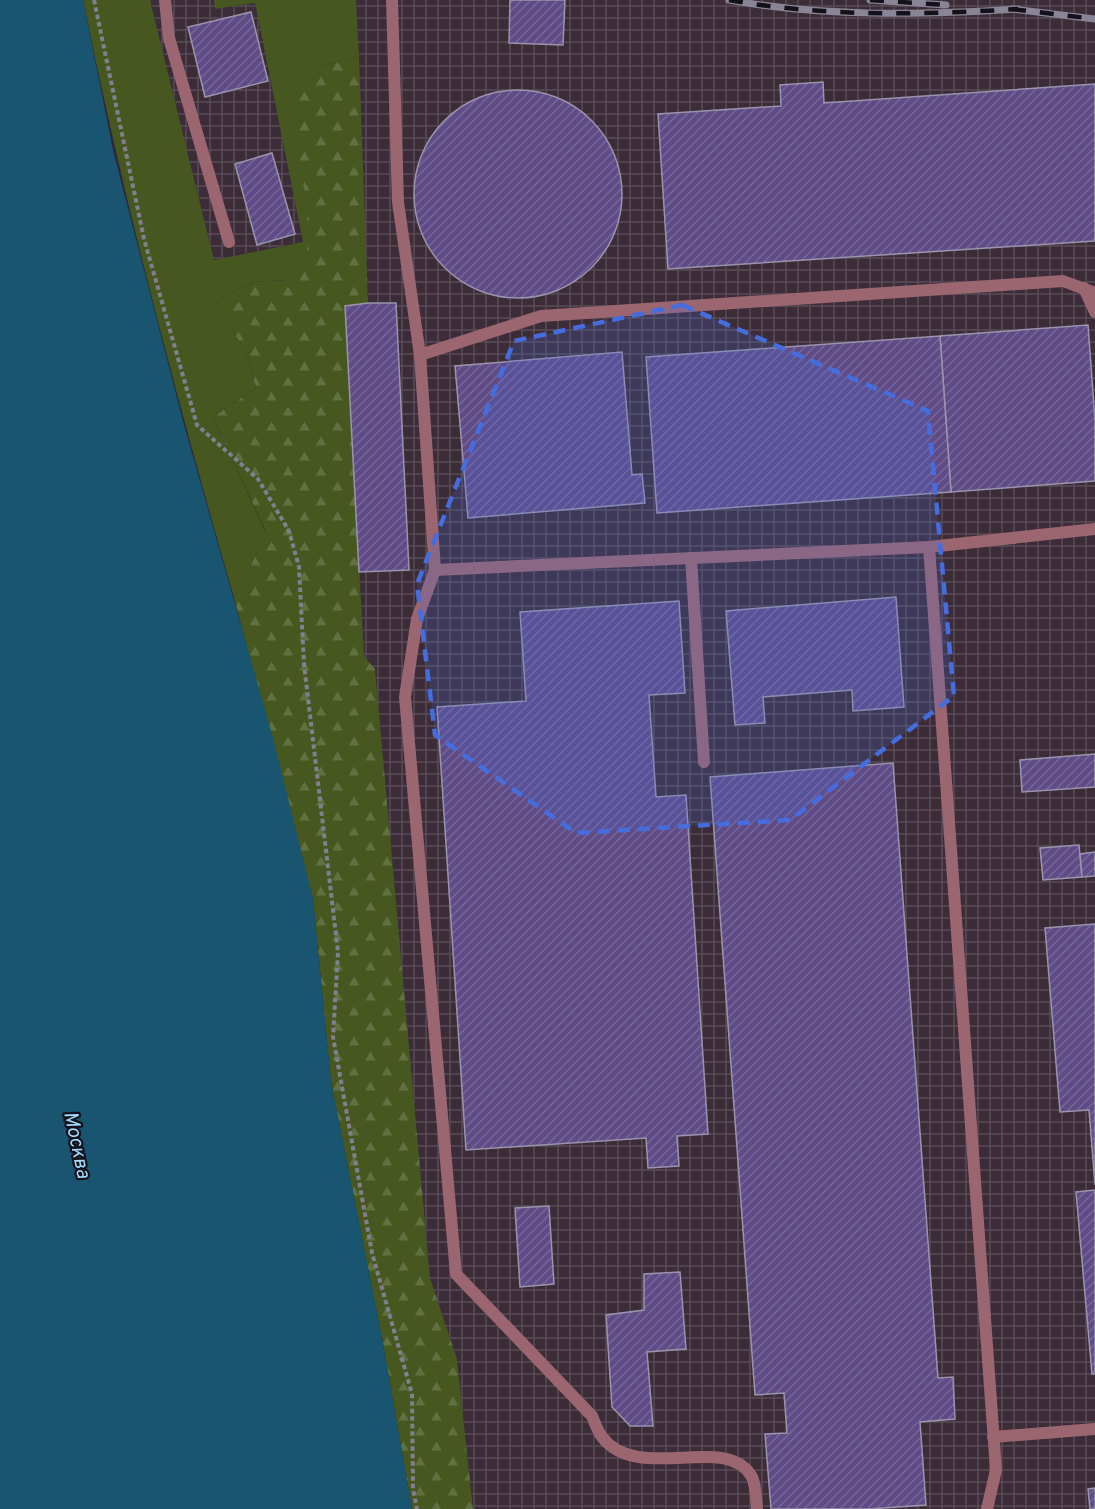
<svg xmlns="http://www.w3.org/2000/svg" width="1095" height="1509" font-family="Overpass,sans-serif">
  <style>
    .industrial { fill: url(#industrial-grid) }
    .grass { fill: #465820 }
    .forest { fill: url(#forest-firs) }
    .water { fill: #195470 }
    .building { fill: url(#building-hatch); stroke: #9b94ad; stroke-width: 1.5 }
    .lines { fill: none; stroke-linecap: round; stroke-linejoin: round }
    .path { stroke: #837e90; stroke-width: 4; stroke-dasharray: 4.5 3; stroke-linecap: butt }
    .service { stroke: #9b6670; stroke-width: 12 }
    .rail-casing { stroke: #8a8596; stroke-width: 7 }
    .rail { stroke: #14111a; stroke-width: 4.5; stroke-dasharray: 14; stroke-linecap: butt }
    .marked { fill: #466dde; fill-opacity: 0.2; stroke: #466dde; stroke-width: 4.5; stroke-dasharray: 12 8; stroke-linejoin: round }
    .labels { text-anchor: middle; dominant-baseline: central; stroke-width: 4.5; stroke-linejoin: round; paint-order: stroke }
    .water-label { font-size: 20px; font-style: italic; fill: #a2dcfd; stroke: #14111a }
  </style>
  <defs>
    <pattern id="industrial-grid" width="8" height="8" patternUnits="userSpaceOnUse" patternTransform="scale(1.5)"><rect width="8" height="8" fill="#3c2c38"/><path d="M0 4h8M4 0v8" fill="none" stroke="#584b55"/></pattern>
    <pattern id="forest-firs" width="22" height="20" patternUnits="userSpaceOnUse" patternTransform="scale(1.5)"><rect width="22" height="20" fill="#465820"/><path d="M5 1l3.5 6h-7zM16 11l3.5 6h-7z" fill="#617041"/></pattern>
    <pattern id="building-hatch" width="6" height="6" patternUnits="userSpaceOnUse" patternTransform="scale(1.5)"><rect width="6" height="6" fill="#5f4c87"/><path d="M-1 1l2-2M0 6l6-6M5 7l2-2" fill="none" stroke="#766699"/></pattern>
  </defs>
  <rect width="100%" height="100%" fill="#2d263b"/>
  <g class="industrial">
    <polygon points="150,0 214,0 216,9 255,3 303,242 214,260"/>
    <polygon points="356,0 1095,0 1095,1509 473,1509 457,1359 430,1278 375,669 364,656 345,306 368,303"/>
  </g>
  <path class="grass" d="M83,0H150L214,260L303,242L255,3L215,9L214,0H356L359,57L315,67L301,160L307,208L308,256L287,280L253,282L215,301L245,351L256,388L213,417L265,531L247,576L234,598C177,399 124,203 83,0Z"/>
  <polygon class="forest" points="359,57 368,303 345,306 364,656 375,669 430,1278 457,1359 473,1509 412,1509 382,1338 331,1082 313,899 234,598 247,576 265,530 213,417 256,388 245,351 215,301 253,282 287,280 307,256 307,208 292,111 315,67"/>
  <polygon class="water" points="0,0 83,0 113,150 183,421 273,738 313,899 331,1082 382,1338 412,1509 0,1509"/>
  <g class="building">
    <polygon points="510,0 565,0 563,45 509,43"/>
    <polygon points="251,12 268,81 205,97 188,27"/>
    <polygon points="823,82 824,103 1095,84 1095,241 668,269 658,114 781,106 780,85"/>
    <circle cx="518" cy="194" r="104"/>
    <polygon points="272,153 295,234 257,245 235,164"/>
    <polygon points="368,303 396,303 409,570 359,572 345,306"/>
    <polygon points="1088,325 1095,420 1095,481 951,492 940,336"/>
    <polygon points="940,336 951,492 657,513 646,357"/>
    <polygon points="622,352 632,475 642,474 645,503 468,518 455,366"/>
    <polygon points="896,597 904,707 853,711 852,690 763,697 765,723 735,725 726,611"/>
    <polygon points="679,601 685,693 649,695 656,797 686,795 708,1134 677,1136 679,1166 648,1168 646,1138 466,1150 437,707 526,701 520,612"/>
    <polygon points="1095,754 1095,787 1022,792 1020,760"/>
    <polygon points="893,763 938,1378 953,1377 955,1419 920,1422 926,1505 870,1509 771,1509 765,1434 787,1433 784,1393 755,1395 710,777"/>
    <polygon points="1079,845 1082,877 1043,880 1040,848"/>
    <polygon points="1095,852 1095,876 1082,877 1080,854"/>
    <polygon points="1095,924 1095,1185 1089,1110 1060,1112 1045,928"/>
    <polygon points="1095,1190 1095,1374 1092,1374 1076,1192"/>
    <polygon points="549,1206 554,1284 520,1287 515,1208"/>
    <polygon points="680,1272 686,1349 647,1352 653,1426 630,1426 612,1407 606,1315 644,1310 644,1274"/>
    <polygon points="1095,1488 1095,1509 1090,1509 1088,1489"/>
  </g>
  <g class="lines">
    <polyline class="path" points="94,0 144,239 197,425 258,479 289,531 299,567 304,664 338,952 333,1037 372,1253 412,1394 413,1489 417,1509"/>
    <g class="service">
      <polyline points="165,0 169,38 229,242"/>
      <path d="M392,0L398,202L420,355L435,570L417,619L405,697L456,1274L592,1416C595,1423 598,1432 602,1437C638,1484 727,1432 752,1477C756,1485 756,1500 757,1509"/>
      <polyline points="1084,288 1095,312"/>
      <polyline points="420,355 541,316 1063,281 1095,293"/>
      <polyline points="929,547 996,1470 987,1509"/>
      <polyline points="691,558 704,762"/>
      <polyline points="435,570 929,547 1095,529"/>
      <polyline points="993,1437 1095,1429"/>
    </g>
    <g class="rail-casing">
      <g id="rail">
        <path d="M729,0C824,17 922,15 1018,9"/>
        <polyline points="870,0 946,5"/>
        <polyline points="1012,9 1095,19"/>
      </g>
    </g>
    <use href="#rail" class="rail"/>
  </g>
  <path class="marked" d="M682,305L928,411L954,696L790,820L576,833L435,735L417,584L514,341Z"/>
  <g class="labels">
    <g class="water-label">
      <text transform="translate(76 1145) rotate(78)">Москва</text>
    </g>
  </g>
</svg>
